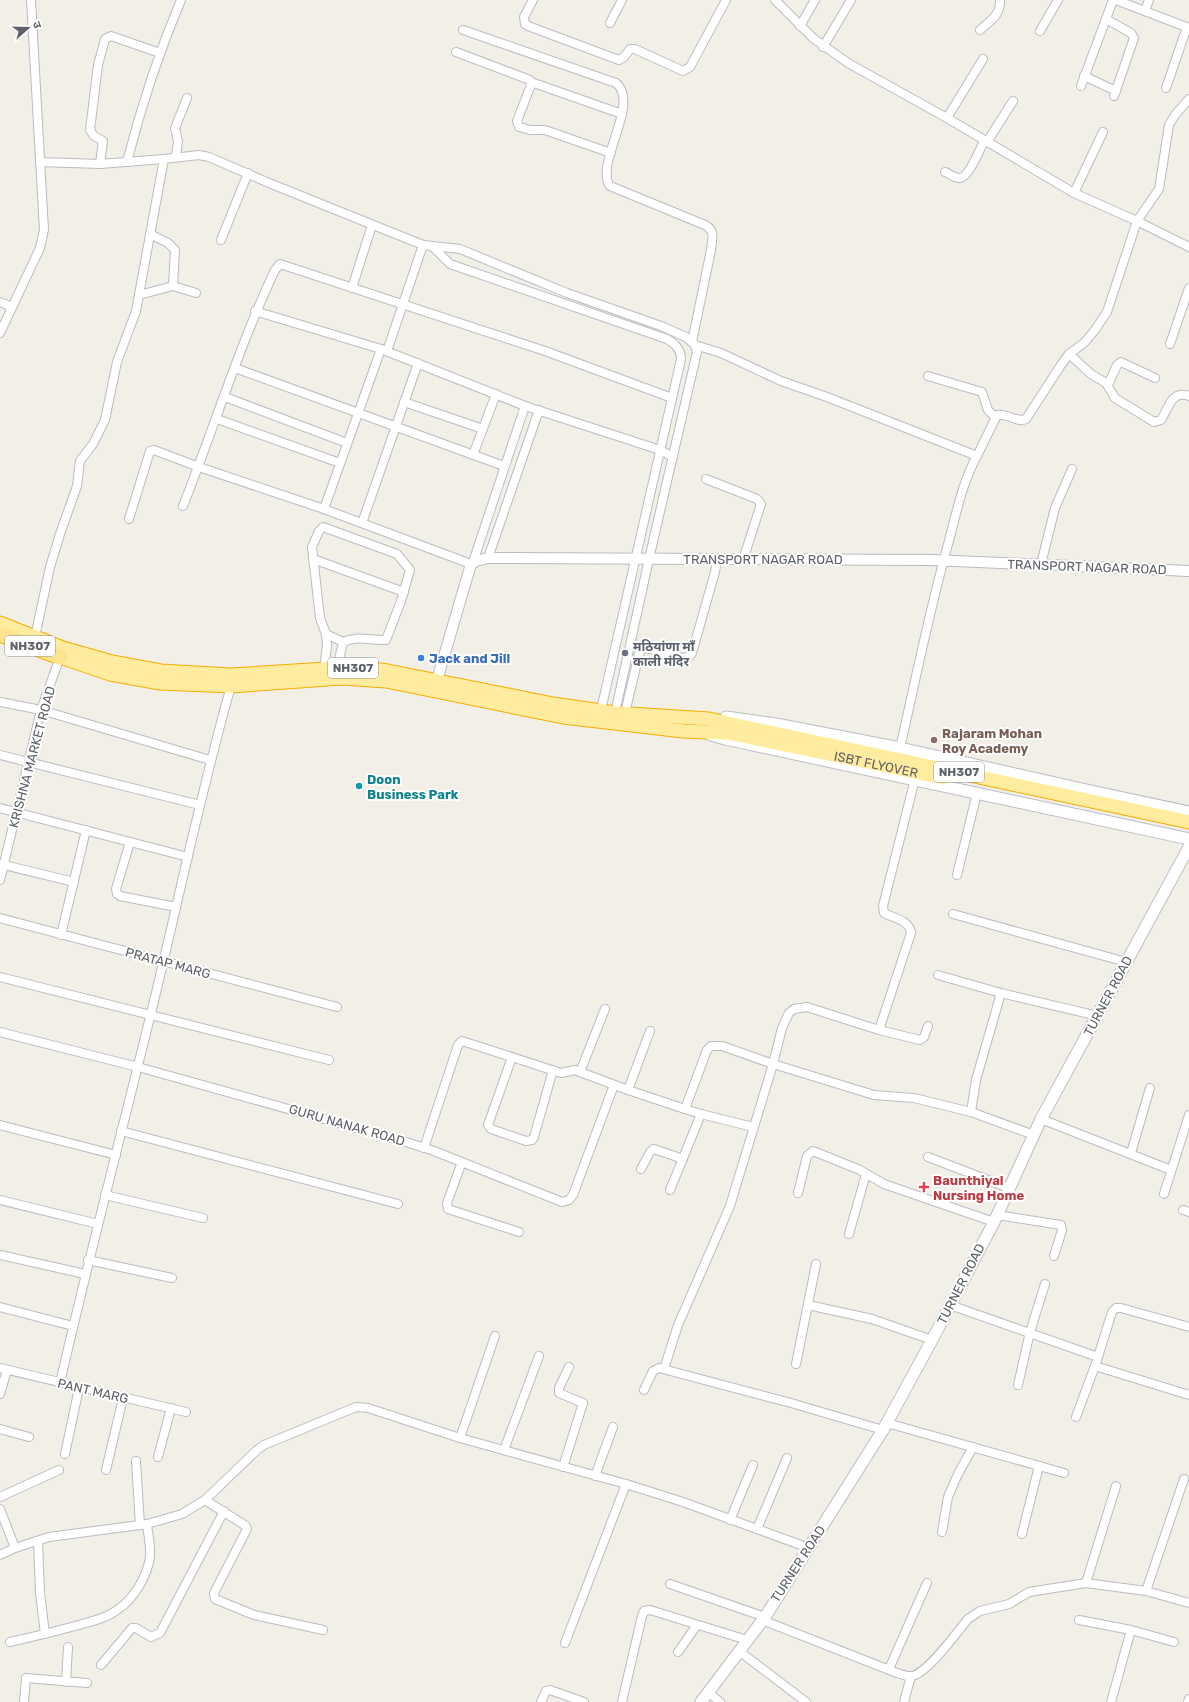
<svg xmlns="http://www.w3.org/2000/svg" width="1189" height="1702" font-family="Rubik,'Noto Sans Devanagari',sans-serif">
  <style>
    .lines { fill: none; stroke-linecap: round; stroke-linejoin: round }
    .minor-casing { stroke: #b9bcc1; stroke-width: 10 }
    .tertiary-casing { stroke: #b9bcc1; stroke-width: 12 }
    .secondary-casing { stroke: #babdc3; stroke-width: 13 }
    .trunk-casing { stroke: #f8ac00; stroke-width: 15 }
    .motorway-casing { stroke: #f8ac00; stroke-width: 17 }
    .minor { stroke: #fff; stroke-width: 8 }
    .tertiary { stroke: #fff; stroke-width: 10 }
    .secondary { stroke: #fff; stroke-width: 11 }
    .trunk { stroke: #ffec9f; stroke-width: 13 }
    .motorway { stroke: #ffe490; stroke-width: 15 }
    .worship-dot { fill: #6b7280; stroke: #fff; stroke-width: 1.5 }
    .shop-dot { fill: #3f7fe0; stroke: #fff; stroke-width: 1.5 }
    .education-dot { fill: #8d6e63; stroke: #fff; stroke-width: 1.5 }
    .culture-dot { fill: #0f9aa8; stroke: #fff; stroke-width: 1.5 }
    .health-dot { fill: #e0444e; stroke: #fff; stroke-width: 1.5 }
    .labels { text-anchor: middle; dominant-baseline: central; stroke-width: 4; stroke-linejoin: round; paint-order: stroke }
    .shield { fill: #fff; stroke: #8e9195; stroke-width: 1 }
    .shield-label { font-size: 12px; font-weight: bold; fill: #5e6268 }
    .street-label { font-size: 13px; fill: #5e6268; stroke: #fff }
    .worship-label { font-size: 13px; font-weight: bold; fill: #5b616d; stroke: #fff; text-anchor: start }
    .shop-label { font-size: 13px; font-weight: bold; fill: #366cbe; stroke: #fff; text-anchor: start }
    .education-label { font-size: 13px; font-weight: bold; fill: #785e54; stroke: #fff; text-anchor: start }
    .culture-label { font-size: 13px; font-weight: bold; fill: #0d838f; stroke: #fff; text-anchor: start }
    .health-label { font-size: 13px; font-weight: bold; fill: #be3a42; stroke: #fff; text-anchor: start }
  </style>
  <rect width="100%" height="100%" fill="#f1efe6"/>
  <g class="lines">
    <g class="minor-casing">
      <g id="minor">
        <polyline points="533,0 524,17 525,24 528,26 619,60 624,57 630,49 635,49 683,71 690,67 726,0"/>
        <polyline points="775,0 813,38 848,63 947,118 1074,193 1137,221 1189,247"/>
        <polyline points="1116,0 1189,28"/>
        <polyline points="1145,11 1149,0"/>
        <polyline points="1106,19 1131,33 1134,38 1114,96"/>
        <polyline points="610,23 622,0"/>
        <polyline points="800,26 815,0"/>
        <path d="M463,30L616,83C641,103 594,164 610,186L705,225C716,231 712,239 711,250L692,342"/>
        <path d="M980,30C990,21 1001,15 1000,0"/>
        <polyline points="1040,31 1058,0"/>
        <polyline points="823,47 851,0"/>
        <polyline points="456,52 530,80 531,85 517,121 519,127 530,130 545,130 611,153"/>
        <polyline points="1084,76 1116,91"/>
        <polyline points="531,82 622,114"/>
        <polyline points="1081,86 1113,0"/>
        <polyline points="1166,88 1187,27"/>
        <polyline points="947,118 983,59"/>
        <polyline points="987,142 1013,101"/>
        <polyline points="176,157 178,141 175,128 187,98"/>
        <path d="M40,162L100,164L164,159L199,155L209,157L269,183L423,245L460,249L567,293L661,326L686,337L695,345L721,353L781,381L827,397L977,456C963,481 957,510 950,537C930,607 916,678 900,748"/>
        <path d="M127,162C141,107 159,52 181,0"/>
        <polyline points="100,164 103,141 94,136 90,130 98,65 105,39 111,36 160,53"/>
        <path d="M945,172C950,174 954,178 960,178C969,177 980,149 984,141"/>
        <polyline points="1074,193 1103,132"/>
        <polyline points="221,240 248,173"/>
        <path d="M433,247L450,264L667,339C675,344 681,349 681,359L601,710"/>
        <polyline points="173,286 196,293"/>
        <polyline points="352,288 372,225"/>
        <polyline points="139,295 173,286 175,250 168,243 150,234"/>
        <polyline points="0,302 12,307"/>
        <polyline points="255,311 381,349 525,406 660,450 673,457"/>
        <polyline points="0,333 40,248 44,230 31,0"/>
        <polyline points="1170,344 1189,288"/>
        <polyline points="387,351 423,245"/>
        <path d="M1069,354L1091,374L1106,383L1115,398L1154,422L1161,420C1169,408 1171,390 1189,396"/>
        <polyline points="235,368 504,466"/>
        <polyline points="928,376 982,392 988,410 995,417"/>
        <polyline points="1108,385 1117,365 1121,362 1155,378"/>
        <polyline points="225,397 347,443"/>
        <polyline points="404,402 483,429"/>
        <polyline points="217,419 340,463"/>
        <polyline points="473,455 496,394"/>
        <path d="M977,456L997,415C1007,413 1017,423 1026,419L1061,365L1069,354L1084,343L1095,330L1107,312L1137,221L1159,189L1169,125L1175,115L1189,99"/>
        <polyline points="706,479 757,499 761,504 743,560"/>
        <path d="M183,506C214,428 239,346 275,270L280,264L545,351L672,398"/>
        <polyline points="324,509 381,349"/>
        <polyline points="129,519 150,451 154,450 199,467 324,509 471,564"/>
        <polyline points="362,523 418,363"/>
        <polyline points="488,558 539,410"/>
        <polyline points="313,559 404,592"/>
        <polyline points="473,562 525,406"/>
        <polyline points="1041,564 1055,508 1072,469"/>
        <polyline points="326,634 343,642"/>
        <polyline points="35,637 50,567 60,534 77,486 80,461 93,444 105,420 117,362 136,311 164,159"/>
        <path d="M324,669L327,646L326,634L320,618L312,547L319,531L323,527L397,554L410,570L401,601L386,640C370,641 360,635 343,642L337,668"/>
        <polyline points="0,702 41,710 210,760"/>
        <polyline points="615,713 649,559 697,352 695,345"/>
        <polyline points="625,713 639,654 642,649 646,648 683,658 690,656 692,653 715,572 717,559"/>
        <polyline points="0,755 200,805"/>
        <path d="M915,779L883,906L884,913C893,918 910,920 911,933L879,1030L920,1040L924,1037L928,1026"/>
        <polyline points="0,808 188,857"/>
        <polyline points="130,842 116,889 117,894 120,896 176,907"/>
        <polyline points="0,864 74,882"/>
        <polyline points="957,875 977,793"/>
        <polyline points="0,880 41,710 60,657"/>
        <polyline points="953,914 1126,962"/>
        <polyline points="0,918 337,1007"/>
        <polyline points="61,935 86,830"/>
        <polyline points="938,975 1001,993 1098,1016"/>
        <polyline points="0,977 329,1060"/>
        <polyline points="0,1032 138,1067 406,1142 434,1151 562,1202 569,1200 573,1195 614,1085"/>
        <polyline points="512,1057 488,1125 491,1129 526,1141 532,1140 534,1137 553,1070"/>
        <polyline points="580,1072 605,1009"/>
        <polyline points="628,1090 650,1031"/>
        <polyline points="685,1109 701,1114 753,1127"/>
        <polyline points="971,1112 976,1080 1001,993"/>
        <polyline points="1041,1119 1171,1170"/>
        <polyline points="0,1125 116,1155"/>
        <polyline points="121,1131 398,1204"/>
        <polyline points="424,1148 458,1045 462,1041 561,1073 575,1070 580,1072 628,1090 685,1109 707,1050 711,1046 722,1046 773,1064 874,1095 914,1098 971,1112 1034,1135"/>
        <polyline points="1131,1153 1150,1088"/>
        <polyline points="928,1157 1009,1188"/>
        <polyline points="462,1162 447,1203 448,1209 519,1232"/>
        <polyline points="641,1169 650,1152 654,1149 683,1159"/>
        <polyline points="670,1190 701,1114"/>
        <polyline points="798,1193 807,1156 813,1151 860,1170 884,1184 994,1222"/>
        <polyline points="1164,1194 1189,1115"/>
        <polyline points="105,1195 203,1218"/>
        <polyline points="0,1200 98,1224"/>
        <polyline points="1183,1210 1189,1212"/>
        <polyline points="997,1215 1061,1225 1062,1230 1054,1256"/>
        <polyline points="849,1234 866,1174"/>
        <polyline points="0,1255 85,1274"/>
        <polyline points="88,1260 172,1278"/>
        <polyline points="808,1305 872,1319 932,1340"/>
        <polyline points="950,1305 1098,1357 1112,1312 1116,1308 1121,1308 1189,1327"/>
        <polyline points="0,1307 73,1326"/>
        <polyline points="1098,1357 1095,1366 1189,1395"/>
        <polyline points="796,1364 816,1264"/>
        <polyline points="0,1368 186,1412"/>
        <polyline points="664,1369 678,1325 730,1206 773,1064 782,1028 789,1013 794,1009 807,1007 879,1030"/>
        <path d="M60,1383C89,1257 122,1131 153,1005C179,898 201,791 231,686"/>
        <polyline points="1018,1385 1030,1332 1045,1284"/>
        <polyline points="644,1390 653,1371 659,1368 791,1403 883,1430"/>
        <polyline points="0,1394 7,1370"/>
        <polyline points="1076,1417 1095,1366"/>
        <polyline points="887,1423 1064,1473"/>
        <polyline points="0,1429 29,1437"/>
        <polyline points="460,1438 495,1336"/>
        <polyline points="504,1450 539,1356"/>
        <polyline points="65,1454 79,1388"/>
        <polyline points="158,1457 171,1408"/>
        <polyline points="136,1461 140,1525"/>
        <polyline points="563,1467 583,1403 559,1393 559,1388 569,1367"/>
        <polyline points="106,1470 123,1398"/>
        <polyline points="595,1476 613,1427"/>
        <polyline points="0,1497 59,1470"/>
        <polyline points="205,1500 246,1526 247,1529 214,1593 215,1599 254,1615 323,1630"/>
        <polyline points="0,1509 15,1548"/>
        <polyline points="730,1520 753,1465"/>
        <polyline points="757,1529 787,1458"/>
        <polyline points="942,1532 948,1497 958,1474 973,1447"/>
        <polyline points="1022,1534 1039,1466"/>
        <polyline points="38,1541 40,1593 45,1634"/>
        <polyline points="0,1555 15,1548 49,1537 147,1524 182,1514 205,1500 257,1450 264,1445 356,1407 368,1408 460,1438 626,1484 683,1502 809,1548"/>
        <polyline points="1086,1583 1116,1486"/>
        <polyline points="670,1584 765,1617"/>
        <polyline points="1146,1591 1184,1479"/>
        <path d="M762,1620L897,1673C901,1674 907,1677 912,1676C928,1673 957,1632 968,1619L980,1611L1009,1604L1029,1592L1086,1583L1146,1591L1189,1603"/>
        <polyline points="1079,1620 1131,1630 1174,1642"/>
        <path d="M10,1642C32,1637 53,1632 75,1626C89,1622 105,1619 117,1610C134,1599 147,1577 150,1557C151,1546 148,1534 147,1524"/>
        <polyline points="565,1643 626,1484"/>
        <polyline points="739,1651 806,1702"/>
        <polyline points="678,1652 697,1625"/>
        <polyline points="101,1665 132,1628 136,1628 151,1637 160,1633 224,1511"/>
        <polyline points="889,1669 927,1583"/>
        <polyline points="66,1682 68,1647"/>
        <polyline points="708,1692 720,1702"/>
        <polyline points="24,1702 26,1678 87,1683"/>
        <polyline points="541,1702 546,1691 550,1690 584,1702"/>
        <polyline points="622,1702 642,1616 644,1611 650,1610 747,1640"/>
        <polyline points="904,1702 911,1676"/>
        <polyline points="1111,1702 1131,1630"/>
        <polyline points="1188,1702 1189,1699"/>
      </g>
    </g>
    <g class="tertiary-casing">
      <polyline id="tertiary" points="435,687 471,564 476,561 488,558 932,560 1189,571"/>
    </g>
    <g class="secondary-casing">
      <g id="secondary">
        <polyline points="726,717 776,724 900,748 1091,791 1189,812"/>
        <polyline points="711,735 725,739 1189,839"/>
        <polyline points="701,1702 765,1617 883,1430 932,1340 994,1222 1041,1119 1189,847"/>
      </g>
    </g>
    <g class="trunk-casing">
      <g id="trunk">
        <polyline points="0,623 63,648 112,662 161,671 231,675 342,668 364,668 388,671 553,704 615,713 709,719 1189,822"/>
        <path id="s1" d="M60,657L110,674L160,683L231,686L342,678L386,681L563,717L683,731L728,733L943,778"/>
      </g>
    </g>
    <g class="motorway-casing">
      <polyline id="motorway" points="0,634 60,657"/>
    </g>
    <use href="#minor" class="minor"/>
    <use href="#tertiary" class="tertiary"/>
    <use href="#secondary" class="secondary"/>
    <use href="#trunk" class="trunk"/>
    <use href="#motorway" class="motorway"/>
  </g>
  <circle class="worship-dot" cx="625" cy="653" r="4"/>
  <circle class="shop-dot" cx="421" cy="658" r="4"/>
  <circle class="education-dot" cx="934" cy="740" r="4"/>
  <circle class="culture-dot" cx="359" cy="786" r="4"/>
  <path class="health-dot" d="M922 1181h4v4h4v4h-4v4h-4v-4h-4v-4h4z"/>
  <g class="labels">
    <g class="shield">
      <rect x="5" y="636" width="50" height="20" rx="3"/>
      <rect x="328" y="658" width="50" height="20" rx="3"/>
      <rect x="934" y="762" width="50" height="20" rx="3"/>
    </g>
    <g class="shield-label">
      <text x="30" y="646">NH307</text>
      <text x="353" y="668">NH307</text>
      <text x="959" y="772">NH307</text>
    </g>
    <g class="street-label">
      <text x="763" y="559">TRANSPORT NAGAR ROAD</text>
      <text transform="translate(1087 567) rotate(2)">TRANSPORT NAGAR ROAD</text>
      <text transform="translate(32 757) rotate(-75)">KRISHNA MARKET ROAD</text>
      <text stroke="none"><textPath href="#s1" startOffset="828">ISBT FLYOVER</textPath></text>
      <text transform="translate(168 963) rotate(15)">PRATAP MARG</text>
      <text transform="translate(1108 996) rotate(-62)">TURNER ROAD</text>
      <text transform="translate(347 1125) rotate(16)">GURU NANAK ROAD</text>
      <text transform="translate(961 1284) rotate(-63)">TURNER ROAD</text>
      <text transform="translate(93 1391) rotate(13)">PANT MARG</text>
      <text transform="translate(798 1564) rotate(-57)">TURNER ROAD</text>
    </g>
    <g class="worship-label">
      <text x="633" y="646">मठियांणा माँ<tspan x="633" dy="15">काली मंदिर</tspan></text>
    </g>
    <g class="shop-label">
      <text x="429" y="658">Jack and Jill</text>
    </g>
    <g class="education-label">
      <text x="942" y="733">Rajaram Mohan<tspan x="942" dy="15">Roy Academy</tspan></text>
    </g>
    <g class="culture-label">
      <text x="367" y="779">Doon<tspan x="367" dy="15">Business Park</tspan></text>
    </g>
    <g class="health-label">
      <text x="933" y="1180">Baunthiyal<tspan x="933" dy="15">Nursing Home</tspan></text>
    </g>
  </g>
  <g transform="translate(28 28) rotate(70)" stroke="#ffffff" stroke-width="3" paint-order="stroke">
  <path d="M0-3L7 15L0 10L-7 15Z" fill="#5e6268"/>
  <text y="-6" font-size="11" font-weight="bold" text-anchor="middle" fill="#5e6268">उ</text>
  </g>
</svg>
